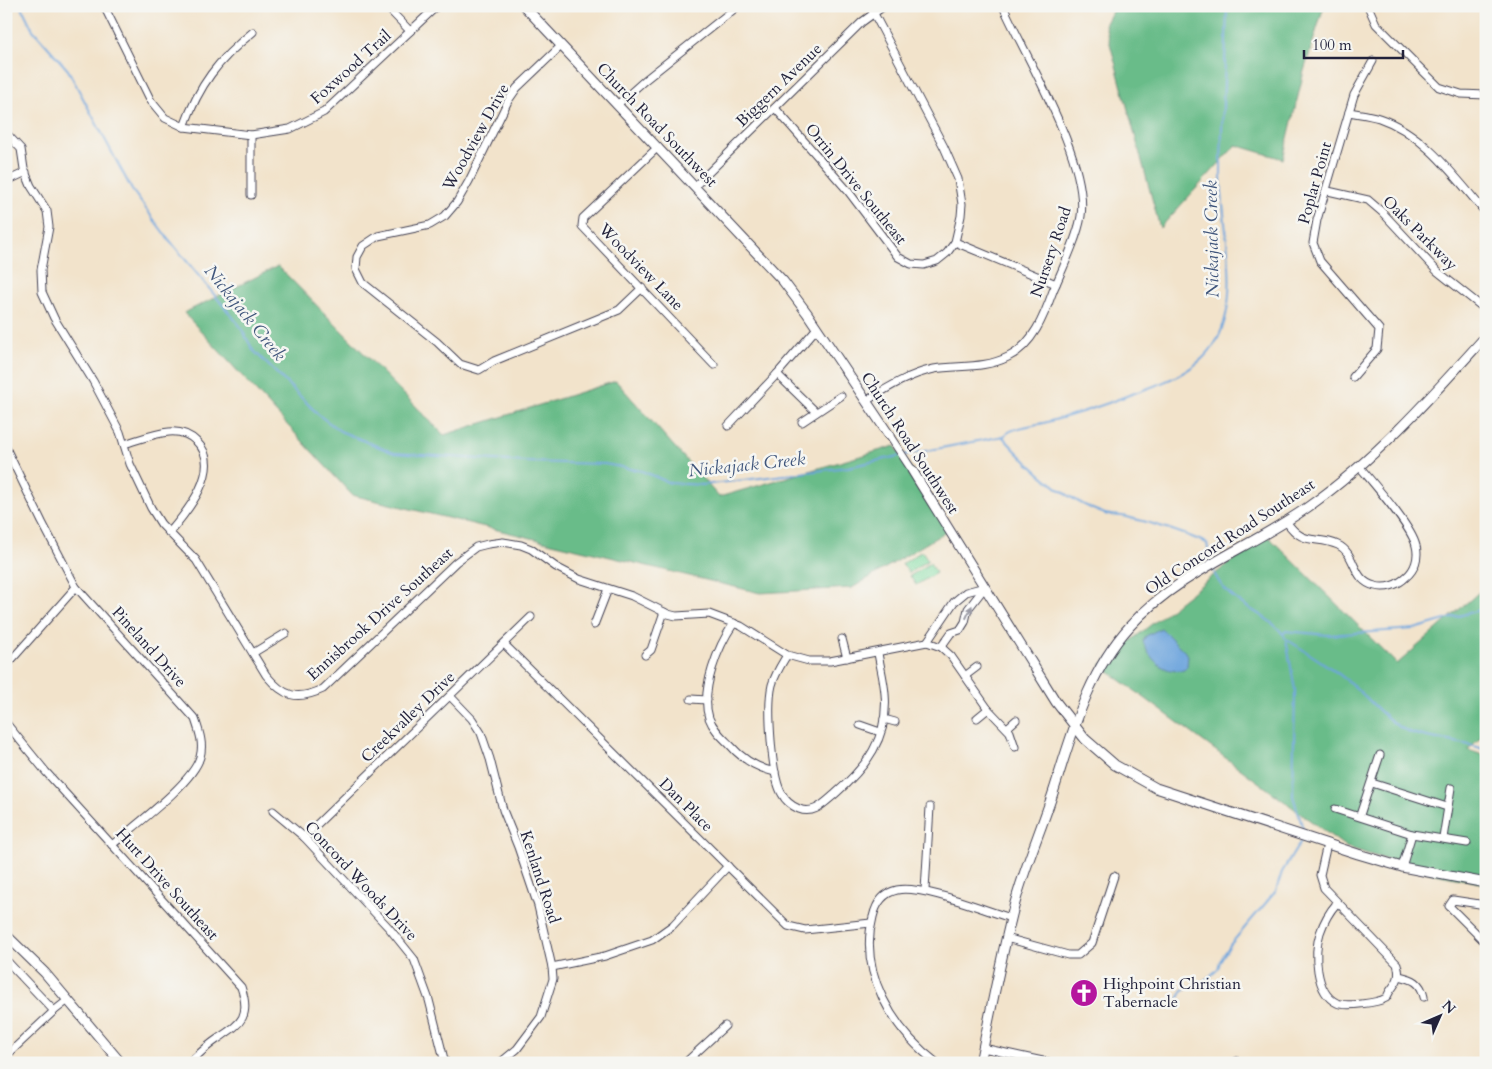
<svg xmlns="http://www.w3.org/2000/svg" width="1492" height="1069" font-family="Cardo,serif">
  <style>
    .green { fill: #82dda3; stroke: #52806f }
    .forest { fill: #69bc89; stroke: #466f62 }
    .water { fill: #6ea5dd; stroke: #48648c }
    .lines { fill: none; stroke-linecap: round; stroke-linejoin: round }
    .stream { stroke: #6ea5dd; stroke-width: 2 }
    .minor-casing { stroke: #413f51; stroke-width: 9 }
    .tertiary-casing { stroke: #413f51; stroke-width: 11 }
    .minor { stroke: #fff; stroke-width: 7 }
    .tertiary { stroke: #fff; stroke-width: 9 }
    .oneway { fill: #9c9ca7 }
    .labels { text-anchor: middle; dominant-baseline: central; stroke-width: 5; stroke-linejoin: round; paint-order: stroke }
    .street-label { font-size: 16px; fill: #22223b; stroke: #f6f6f2 }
    .poi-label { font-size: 16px; fill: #22223b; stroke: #f6f6f2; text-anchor: start }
    .water-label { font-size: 18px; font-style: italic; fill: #40567c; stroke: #f6f6f2 }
  </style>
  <rect width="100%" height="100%" fill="#f6f6f2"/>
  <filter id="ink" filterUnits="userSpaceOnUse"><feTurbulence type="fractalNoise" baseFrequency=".02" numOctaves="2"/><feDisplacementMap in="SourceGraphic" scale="10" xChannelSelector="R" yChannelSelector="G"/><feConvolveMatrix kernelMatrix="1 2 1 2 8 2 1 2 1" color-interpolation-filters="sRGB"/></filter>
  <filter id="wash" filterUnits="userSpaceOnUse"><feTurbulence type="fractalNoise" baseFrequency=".0096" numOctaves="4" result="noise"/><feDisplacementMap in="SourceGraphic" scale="20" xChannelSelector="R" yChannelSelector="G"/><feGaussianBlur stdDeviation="1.12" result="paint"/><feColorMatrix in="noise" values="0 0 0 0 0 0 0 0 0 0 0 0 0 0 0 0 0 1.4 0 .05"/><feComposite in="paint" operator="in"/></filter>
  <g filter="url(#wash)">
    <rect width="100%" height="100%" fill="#f2e3cb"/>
    <g class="green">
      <polygon points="922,551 928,560 909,573 902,564"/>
      <polygon points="930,563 936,573 916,585 910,576"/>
    </g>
    <g class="forest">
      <polygon points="1115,6 1324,6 1304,71 1283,159 1236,145 1160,228 1105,25"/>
      <polygon points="278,266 444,435 616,381 719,497 895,446 952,528 852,588 760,593 352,495 184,313"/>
      <polygon points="1269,537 1397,664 1486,586 1486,732 1468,750 1486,756 1486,884 1430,873 1346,847 1100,665 1258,540"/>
    </g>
    <path class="water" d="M1161,628L1188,655L1187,667C1169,679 1148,659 1143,641L1146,636Z"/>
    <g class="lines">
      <g class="stream">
        <polyline points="21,6 33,30 68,70 132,190 166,236 240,326 253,350 320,416 340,431 394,453 525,462 605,464 642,471 670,483 703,485 848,467 899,456"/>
        <path d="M1002,436C1028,465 1066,501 1105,514C1112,516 1120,515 1127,517C1153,523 1183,533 1207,543L1210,560"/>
        <path d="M904,455L1004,436C1013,426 1034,426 1047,422C1074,415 1102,406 1129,395C1161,384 1199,372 1217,340C1242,293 1222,227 1221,176C1221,120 1226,63 1227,6"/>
        <path d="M1212,567C1225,608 1270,610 1286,639L1295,690L1293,796L1304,832"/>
        <polyline points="1283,634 1286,631 1328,635 1414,629 1486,608"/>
        <path d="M1286,639C1310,654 1334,669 1355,687C1371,701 1383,717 1401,728C1428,742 1458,739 1486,750"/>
        <polyline points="1174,1007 1183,990 1200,985 1218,969 1220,961 1230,945 1276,891 1282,872 1301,841"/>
      </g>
    </g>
  </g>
  <g filter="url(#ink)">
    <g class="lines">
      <g class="minor-casing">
        <g id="minor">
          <polyline points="104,6 151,101 165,118 184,127 251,135 290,129 324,112 437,6"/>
          <polyline points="386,6 410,31"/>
          <polyline points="1368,6 1376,24 1439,87 1461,94 1486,95"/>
          <polyline points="561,46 517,88 508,101 469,181 457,202 445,216 430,225 378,236 363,246 357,257 356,269 363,283 437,342 460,364 479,370 494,361 619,310 642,288"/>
          <polyline points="617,105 645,80 738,6"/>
          <polyline points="775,108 848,191 898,257 911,264 924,265 937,261 947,253 955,242 961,216 962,204 958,179 944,147 870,6"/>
          <path d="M1349,112C1359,114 1369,115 1379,118C1424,133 1456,178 1486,213"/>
          <path d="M184,127C199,85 218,60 253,32"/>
          <path d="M6,133L21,149L24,169L31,186L47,211L49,227L41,270L42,292L54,318L93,381L120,432L130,464L151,508L161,524L196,560L266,675C284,697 297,701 323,689L456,562L476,547L488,544L503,542L521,545L531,549L556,567L579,579L632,596L668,614L676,616L709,614L741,626L787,655L809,661H830L927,642L941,647L951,656L988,709L1010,732L1015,747"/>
          <polyline points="658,147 583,218 582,226 714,365"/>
          <polyline points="9,180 26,172"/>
          <polyline points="695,186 862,22 884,6"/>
          <polyline points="1328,191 1368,200 1382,212 1437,271 1486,310"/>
          <polyline points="251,195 251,135"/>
          <polyline points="955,242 1056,284"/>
          <polyline points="1480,343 1486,349"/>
          <polyline points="777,374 816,412"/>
          <polyline points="1353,377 1377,349 1379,329 1320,261 1313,243 1317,220 1354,95 1373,61"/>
          <path d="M866,401C887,388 909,374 934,369C959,365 984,369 1008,357C1033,345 1044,316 1053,291C1062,270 1078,237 1081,216C1089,160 1027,60 1003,6"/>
          <polyline points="802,422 841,396"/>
          <polyline points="728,426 777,374 817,328"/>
          <polyline points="889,435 912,470"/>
          <path d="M124,444C138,440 155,433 169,432C180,431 190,435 197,442C224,468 186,513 169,533"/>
          <path d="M6,448L42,522L76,587L195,719C199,731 204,744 200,757C193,783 134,826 112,845"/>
          <path d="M1286,521C1303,547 1316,535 1338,545C1357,554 1351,580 1375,586C1386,589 1398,585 1406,577C1415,570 1419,557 1416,546C1412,527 1373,483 1359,466"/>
          <path d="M734,623C718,646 700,690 709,718C713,729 722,737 730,745C742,759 757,768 775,772"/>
          <polyline points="594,625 608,589"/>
          <polyline points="842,639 847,658"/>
          <polyline points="927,642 954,602 966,592 985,587"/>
          <polyline points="504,644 788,926 805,930 871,923"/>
          <polyline points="941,647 951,633 960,630 965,622 968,609 985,587"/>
          <polyline points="253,653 286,633"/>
          <polyline points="645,655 651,650 664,612"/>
          <path d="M787,655C781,665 775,674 772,685C767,705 771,776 782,794C785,800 792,806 799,809C814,815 824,803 835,794C866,767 889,738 885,694C884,680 880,666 878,653"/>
          <polyline points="6,666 76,587"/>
          <polyline points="965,676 977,667"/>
          <polyline points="450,696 472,719 481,733 490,759 503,810 518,847 538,906 552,967 553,979 541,1017 517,1049 500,1063"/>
          <polyline points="691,699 707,700"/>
          <polyline points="977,718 988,709"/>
          <polyline points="884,719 895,722"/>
          <path d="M6,723L46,772L241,987C252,1019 239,1024 216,1040C207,1046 198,1055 189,1063"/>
          <polyline points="860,725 880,732"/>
          <polyline points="1007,728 1016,720"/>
          <polyline points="1372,783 1447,807"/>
          <polyline points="1335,809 1412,834 1467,843"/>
          <polyline points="273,811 304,837 389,928 414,959 429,1000 445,1063"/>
          <polyline points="1360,815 1380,755"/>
          <polyline points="304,837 531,617"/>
          <polyline points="1443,838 1451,788"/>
          <path d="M1327,844L1320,875L1324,888L1397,964C1401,977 1397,982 1390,991C1388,994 1388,996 1386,998C1378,1003 1345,1007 1337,1003C1315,993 1314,952 1320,933C1324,921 1329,912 1337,903"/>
          <polyline points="1402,867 1412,834"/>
          <polyline points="925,890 930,807"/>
          <polyline points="1486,905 1453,900 1449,906 1486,943"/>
          <polyline points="1006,938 1068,955 1078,955 1092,943 1114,876"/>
          <polyline points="6,960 54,1011 6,1056"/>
          <polyline points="552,967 605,956 652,940 673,925 728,866"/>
          <path d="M1399,976C1413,979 1421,982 1424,997"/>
          <polyline points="54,1011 68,1000"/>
          <polyline points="983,1048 1052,1063"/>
          <polyline points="1237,1061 1238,1063"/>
          <polyline points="685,1063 725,1026"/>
          <path d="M937,1063C893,1030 858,972 873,917C876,904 883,893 897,890C922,885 984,910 1011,918"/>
        </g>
      </g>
      <g class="tertiary-casing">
        <g id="tertiary">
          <polyline points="524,6 783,281 807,313 889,435"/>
          <polyline points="912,470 1056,702 1085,739 1115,765 1156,788 1358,854 1402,867 1486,883"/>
          <polyline points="6,935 45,973 121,1063"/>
          <path d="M980,1063C991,1010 1001,956 1015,903C1025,866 1041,830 1053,793C1072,734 1087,673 1130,626C1179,572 1250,548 1308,507C1375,460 1431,397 1486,336"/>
        </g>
      </g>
      <use href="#minor" class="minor"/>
      <use href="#tertiary" class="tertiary"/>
    </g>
    <defs><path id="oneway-solid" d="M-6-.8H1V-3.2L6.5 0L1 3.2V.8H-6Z" transform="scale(1.25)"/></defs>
    <use class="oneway" href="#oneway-solid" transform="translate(969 612) rotate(-65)"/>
  </g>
  <defs>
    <g id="church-disc" transform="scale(1.4375)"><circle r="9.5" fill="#b5179e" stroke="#f6f6f2"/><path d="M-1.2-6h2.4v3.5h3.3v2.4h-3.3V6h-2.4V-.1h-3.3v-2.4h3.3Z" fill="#fff"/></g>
  </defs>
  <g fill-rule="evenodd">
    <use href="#church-disc" x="1084" y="993"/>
  </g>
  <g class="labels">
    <g class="street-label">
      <text transform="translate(351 67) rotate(-42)">Foxwood Trail</text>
      <text transform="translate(779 85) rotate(-44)">Biggern Avenue</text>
      <text transform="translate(657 125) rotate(46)">Church Road Southwest</text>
      <text transform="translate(476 137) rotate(-61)">Woodview Drive</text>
      <text transform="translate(1315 183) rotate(-74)">Poplar Point</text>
      <text transform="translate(856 184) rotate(51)">Orrin Drive Southeast</text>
      <text transform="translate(1420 233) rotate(45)">Oaks Parkway</text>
      <text transform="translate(1051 252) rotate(-71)">Nursery Road</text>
      <text transform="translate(641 267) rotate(46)">Woodview Lane</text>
      <text transform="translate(910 443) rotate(57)">Church Road Southwest</text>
      <text transform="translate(1230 537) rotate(-33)">Old Concord Road Southeast</text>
      <text transform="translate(380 614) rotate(-42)">Ennisbrook Drive Southeast</text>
      <text transform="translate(149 647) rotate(48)">Pineland Drive</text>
      <text transform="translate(408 717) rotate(-44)">Creekvalley Drive</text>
      <text transform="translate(686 805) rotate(45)">Dan Place</text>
      <text transform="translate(540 877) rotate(72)">Kenland Road</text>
      <text transform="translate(361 881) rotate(47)">Concord Woods Drive</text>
      <text transform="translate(167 884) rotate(48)">Hurt Drive Southeast</text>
    </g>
    <g class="poi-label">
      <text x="1103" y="984">Highpoint Christian<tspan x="1103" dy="18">Tabernacle</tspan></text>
    </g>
    <g class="water-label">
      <text transform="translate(1212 239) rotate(-91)">Nickajack Creek</text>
      <text transform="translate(245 313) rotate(51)">Nickajack Creek</text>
      <text transform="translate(747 465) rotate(-6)">Nickajack Creek</text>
    </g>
  </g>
  <rect width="1492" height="1069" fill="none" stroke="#f6f6f2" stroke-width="25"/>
  <g transform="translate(1440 1016) rotate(45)" stroke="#f6f6f2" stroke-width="4" paint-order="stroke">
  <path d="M0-4L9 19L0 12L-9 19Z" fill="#22223b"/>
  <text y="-8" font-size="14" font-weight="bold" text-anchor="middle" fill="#22223b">N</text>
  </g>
  <path d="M1304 50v8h99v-8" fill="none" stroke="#22223b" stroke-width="2.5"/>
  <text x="1312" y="50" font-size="15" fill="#22223b" stroke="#f6f6f2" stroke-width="4" paint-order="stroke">100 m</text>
</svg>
